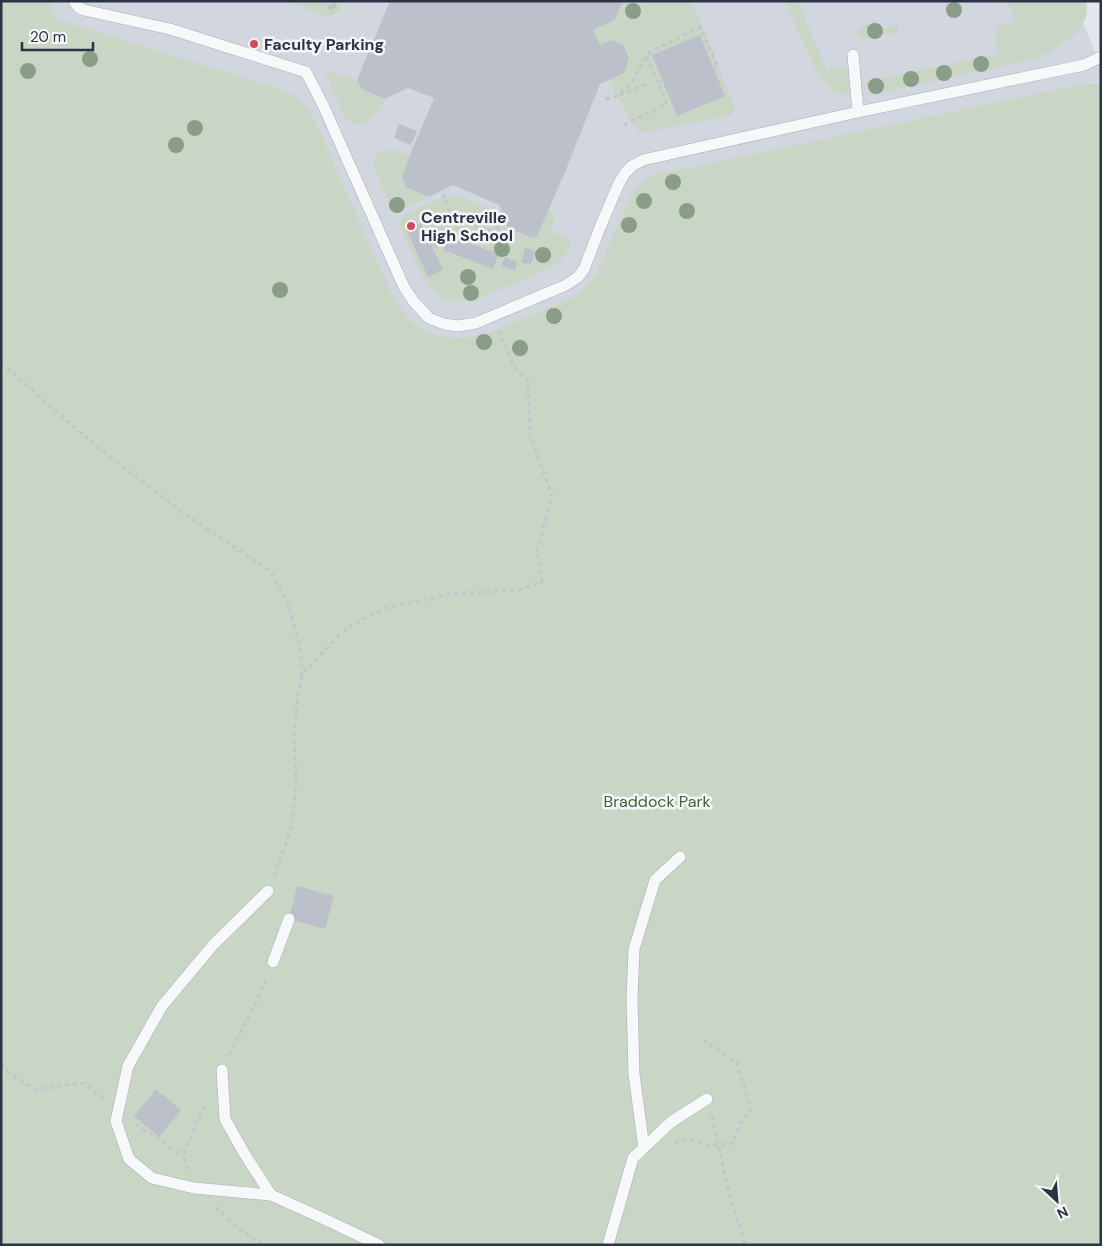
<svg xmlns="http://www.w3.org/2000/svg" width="1102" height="1246" font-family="'DM Sans',sans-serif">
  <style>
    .built { fill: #d2d6de }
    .green { fill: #c9d6c5 }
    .building { fill: #bbc0ca }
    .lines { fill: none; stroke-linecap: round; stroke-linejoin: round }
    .lane-casing { stroke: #a9aeb7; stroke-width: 12 }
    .path { stroke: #c2c5cb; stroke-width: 3; stroke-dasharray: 4 4; stroke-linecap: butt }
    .lane { stroke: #f7f8fa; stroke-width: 11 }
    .tree { fill: #899d89 }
    .poi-dot { fill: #d1495b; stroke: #f4f6f9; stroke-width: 2 }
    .labels { text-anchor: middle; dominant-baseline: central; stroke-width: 5; stroke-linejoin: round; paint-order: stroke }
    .poi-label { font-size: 16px; font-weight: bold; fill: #2b3445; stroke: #f4f6f9; text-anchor: start }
    .park-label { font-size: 16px; fill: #3f6138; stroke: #f4f6f9 }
  </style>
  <rect width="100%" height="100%" fill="#e4e7ec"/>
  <polygon class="built" points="1,1 1074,1 1101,66 1101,106 208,488"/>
  <g class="green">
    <path d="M1,1H48L56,19L283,90C297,96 307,105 314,119L392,295C399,306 408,320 419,327C458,350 493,332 529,316C546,309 566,303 581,291C588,286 593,278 598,270L630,197C637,187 644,180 655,175L1078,85L1101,84V1245H1Z"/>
    <polygon points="286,1 343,1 340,10 329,18"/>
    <polygon points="623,1 692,1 735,108 730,116 639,133 608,80 624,73 629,58 624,45 611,40 600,45 593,30 615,20"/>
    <polygon points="785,1 798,1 827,71 842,65 848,70 850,95 842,94 833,90 819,77"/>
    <path d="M1007,1H1086C1095,30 1053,52 1031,60L870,95L865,82L998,54C998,45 993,37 998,27L1015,21Z"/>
    <path d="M876,20L880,30L897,24L899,26V29L895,33L862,39C858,36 857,34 858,29Z"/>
    <path d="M327,70L357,80L362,89L385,99C383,112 366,127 352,123C350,123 346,119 345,119L325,72Z"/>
    <path d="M394,150L410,156L402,178L406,187L429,197L400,210L390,206L373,163C374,152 383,151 394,150Z"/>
    <path d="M451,194L492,210L498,224L532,238L537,236L547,211L554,214L555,217L550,231L570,239L571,243C566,255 560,262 549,269L473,301L452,302L442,299L429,287L421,274L399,223L403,215Z"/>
  </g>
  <g class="building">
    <polygon points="390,1 623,1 615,20 593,30 600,45 611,40 624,45 629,58 624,73 600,84 565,172 537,236 532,238 508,228 499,205 453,185 429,197 406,187 402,178 411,152 434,98 408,88 385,99 362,89 357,80"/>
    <polygon points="335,3 337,7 330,10 327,6"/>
    <polygon points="700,35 725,96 677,116 652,55"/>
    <polygon points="399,124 417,131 411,145 394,138"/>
    <polygon points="421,223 443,270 428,277 406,229"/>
    <polygon points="450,236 498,254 493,269 444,250"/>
    <polygon points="525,248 535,251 531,265 521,262"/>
    <polygon points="505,257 518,262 515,271 501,266"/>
    <polygon points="297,886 334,896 325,929 289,919"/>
    <polygon points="156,1089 181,1110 159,1137 134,1116"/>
  </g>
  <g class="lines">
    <g class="lane-casing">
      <g id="lane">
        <polyline points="74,1 78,7 84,10 170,29 306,72 323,105 404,287 414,302 429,318 444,324 458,326 476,323 566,285 578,277 584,269 601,225 619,183 625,173 632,166 643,160 858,112 1084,65 1101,57"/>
        <polyline points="853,55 858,112"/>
        <polyline points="268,891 213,945 162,1006 128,1066 116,1121 129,1159 152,1178 194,1188 271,1195 322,1218 379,1245"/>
        <polyline points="273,962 289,919"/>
        <polyline points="222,1070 225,1119 244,1153 271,1195"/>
        <polyline points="644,1148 634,1074 632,998 634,949 655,880 680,857"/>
        <polyline points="608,1245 633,1158 671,1122 707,1099"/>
      </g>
    </g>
    <g class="path">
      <polyline points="647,57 658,83"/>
      <polyline points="620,95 649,83"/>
      <polyline points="606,99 617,96 629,86 644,60 652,51 700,27 718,66 714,68"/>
      <polyline points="624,125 667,104 658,83 662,81"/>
      <polyline points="452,217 488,231 479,243 467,239 466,242"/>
      <polyline points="488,231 502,226"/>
      <polyline points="428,238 430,237 435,247"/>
      <polyline points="435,247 452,217 443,194"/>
      <polyline points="1,362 96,446 182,512 269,570 287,601 300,645 302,674"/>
      <polyline points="274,876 292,826 296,783 294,735 298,695 302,675 324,651 350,626 385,608 452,594 518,590 542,582 537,550 552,496 530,434 528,380 514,366 499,332"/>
      <polyline points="229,1055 258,998 267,977"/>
      <polyline points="1,1065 8,1072 34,1089 84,1083 103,1099"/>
      <polyline points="712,1116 726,1181 745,1245"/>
      <polyline points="136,1124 183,1156"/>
      <polyline points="675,1143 691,1139 709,1146 733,1143 740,1124 751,1109 737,1063 706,1042 702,1036"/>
      <polyline points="188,1169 183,1156 196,1124 206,1103"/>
      <polyline points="216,1207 236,1226 262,1245"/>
    </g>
    <use href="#lane" class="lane"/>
  </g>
  <g class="tree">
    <circle cx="954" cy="10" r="8"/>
    <circle cx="633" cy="11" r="8"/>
    <circle cx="875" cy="31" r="8"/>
    <circle cx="90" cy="59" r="8"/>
    <circle cx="981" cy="64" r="8"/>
    <circle cx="28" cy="71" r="8"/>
    <circle cx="944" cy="73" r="8"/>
    <circle cx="911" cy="79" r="8"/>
    <circle cx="876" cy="86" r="8"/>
    <circle cx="195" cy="128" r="8"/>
    <circle cx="176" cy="145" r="8"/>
    <circle cx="673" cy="182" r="8"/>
    <circle cx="644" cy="201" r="8"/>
    <circle cx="397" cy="205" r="8"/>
    <circle cx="687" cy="211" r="8"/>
    <circle cx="629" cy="225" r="8"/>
    <circle cx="502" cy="249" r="8"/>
    <circle cx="543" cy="255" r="8"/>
    <circle cx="468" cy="277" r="8"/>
    <circle cx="280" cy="290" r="8"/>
    <circle cx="471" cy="293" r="8"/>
    <circle cx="554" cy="316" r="8"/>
    <circle cx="484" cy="342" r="8"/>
    <circle cx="520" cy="348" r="8"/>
  </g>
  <g class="poi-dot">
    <circle cx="254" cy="44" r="5"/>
    <circle cx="411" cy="226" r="5"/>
  </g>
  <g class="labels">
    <g class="poi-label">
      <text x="264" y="44">Faculty Parking</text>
      <text x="421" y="217">Centreville<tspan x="421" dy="18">High School</tspan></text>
    </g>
    <g class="park-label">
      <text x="657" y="801">Braddock Park</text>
    </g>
  </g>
  <rect width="1102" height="1246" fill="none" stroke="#2b3445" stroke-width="5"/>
  <g transform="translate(1057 1201) rotate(154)" stroke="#f4f6f9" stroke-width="4" paint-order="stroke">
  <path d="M0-4L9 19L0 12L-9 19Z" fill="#2b3445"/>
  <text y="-8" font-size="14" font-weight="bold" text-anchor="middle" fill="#2b3445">N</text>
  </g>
  <path d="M22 42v8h71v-8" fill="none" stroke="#2b3445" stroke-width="2.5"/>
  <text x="30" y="42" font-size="15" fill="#2b3445" stroke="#f4f6f9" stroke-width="4" paint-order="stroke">20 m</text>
</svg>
